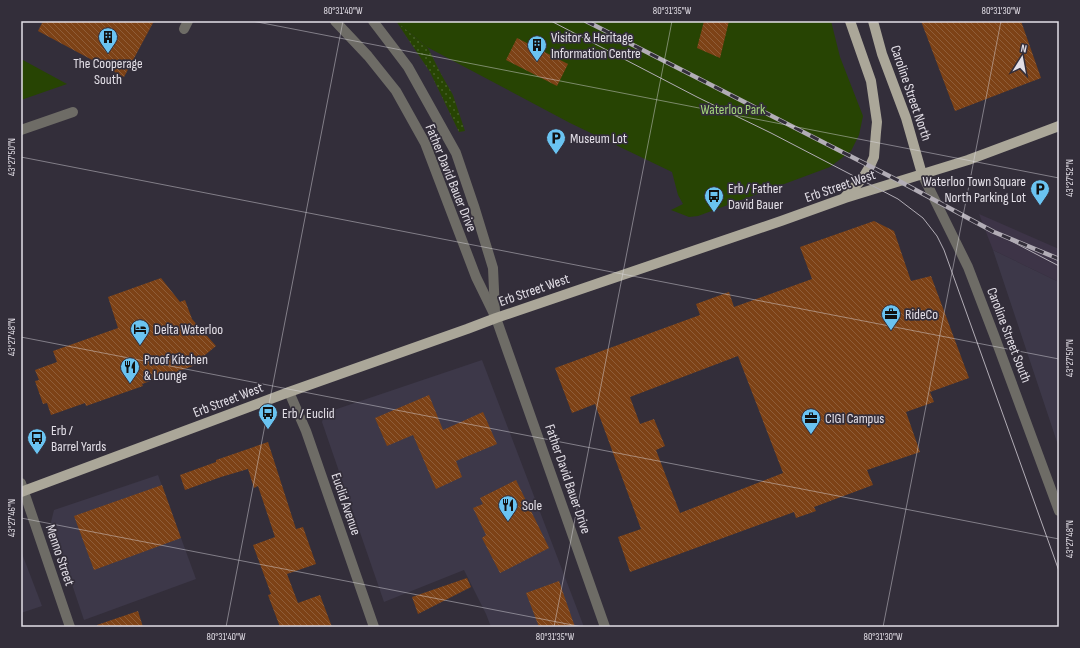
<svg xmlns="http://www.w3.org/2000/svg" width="1080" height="648" font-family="'Sofia Sans Condensed',sans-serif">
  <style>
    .commercial { fill: #3d3849 }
    .built { fill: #3d3447 }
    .grass { fill: url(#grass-dots) }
    .park { fill: #274403 }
    .building { fill: url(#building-back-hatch); fill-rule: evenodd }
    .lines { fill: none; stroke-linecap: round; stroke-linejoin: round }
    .minor { stroke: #6e6c66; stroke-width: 10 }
    .major { stroke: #aba799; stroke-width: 10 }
    .tram { stroke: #b2adb6; stroke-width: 1 }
    .rail-casing { stroke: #b2adb6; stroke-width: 4.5 }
    .rail { stroke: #332e3a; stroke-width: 3; stroke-dasharray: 9; stroke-linecap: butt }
    .ticks { fill: none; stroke: #e3dfe7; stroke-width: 1; stroke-opacity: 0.45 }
    .labels { text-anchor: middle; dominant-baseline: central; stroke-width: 3.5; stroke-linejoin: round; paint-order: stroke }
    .poi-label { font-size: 14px; fill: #e3dfe7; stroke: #332e3a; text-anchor: start }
    .street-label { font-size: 14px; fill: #e3dfe7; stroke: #332e3a }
    .park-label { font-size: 14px; fill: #a3d47a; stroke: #332e3a }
    .neatline { fill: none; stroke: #e3dfe7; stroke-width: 1.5 }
    .ticks-label { font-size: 10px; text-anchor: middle; fill: #e3dfe7 }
  </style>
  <defs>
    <pattern id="grass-dots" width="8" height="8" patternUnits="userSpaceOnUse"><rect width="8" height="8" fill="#274403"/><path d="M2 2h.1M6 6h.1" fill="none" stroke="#465f28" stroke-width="1.8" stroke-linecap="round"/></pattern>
    <pattern id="building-back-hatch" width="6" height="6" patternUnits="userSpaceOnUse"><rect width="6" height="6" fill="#7d4216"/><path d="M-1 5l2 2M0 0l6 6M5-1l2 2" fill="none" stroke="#8f5d38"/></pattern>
  </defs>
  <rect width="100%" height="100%" fill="#332e3a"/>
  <g class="commercial">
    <polygon points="993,250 1059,282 1059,448"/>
    <polygon points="482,360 584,627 491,627 486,614 464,570 384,602 322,422 325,413"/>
    <polygon points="158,475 196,579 84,620 51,522 54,510"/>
    <polygon points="21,551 42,606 21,613"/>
  </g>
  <polygon class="built" points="979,214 1059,249 1059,282 993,250"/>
  <polygon class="grass" points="396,21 428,48 441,74 453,95 465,131 459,132 430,72"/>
  <g class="park">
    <polygon points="396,21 831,21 840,57 863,116 859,135 851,151 830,167 698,216 689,217 671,210 683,204 678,195 672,172 570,123 427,47"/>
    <polygon points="21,59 67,84 21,100"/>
  </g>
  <g class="building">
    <polygon points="43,21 154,21 124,77 38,31"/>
    <polygon points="704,21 729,21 720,58 697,48"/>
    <polygon points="921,21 1021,21 1041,78 955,111"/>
    <polygon points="517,38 568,64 557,86 506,60"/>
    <path d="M874,221L894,231L911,281L931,276L969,378L930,392L934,402L906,412L920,452L867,470L873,485L814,507L816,511L796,518L794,512L630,572L618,537L641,529L595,404L572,413L555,368L700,315L696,304L729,292L734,307L812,279L800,247ZM738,356L783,473L680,513L656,450L665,446L654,419L640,424L630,397Z"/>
    <polygon points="161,278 180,302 185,300 192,319 216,346 205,355 207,361 142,384 143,386 86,406 85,403 51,415 47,403 43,404 35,381 39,380 35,370 57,362 53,351 118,328 108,297"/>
    <polygon points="429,395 443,430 483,412 497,444 456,461 462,477 436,489 413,435 387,446 375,418"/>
    <polygon points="268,442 296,529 303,527 316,564 287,574 298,603 320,595 332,627 280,627 268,595 271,594 253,545 275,537 258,486 254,488 248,469 221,477 185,490 180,475 216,462 216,460"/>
    <polygon points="516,480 549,548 500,573 482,538 486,535 473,508 483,504 480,498"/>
    <polygon points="162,485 181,538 94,570 74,516"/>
    <polygon points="467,578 471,587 418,614 412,597"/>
    <polygon points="559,581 575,627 539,627 526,593"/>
    <polygon points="138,611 143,627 98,627 97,625"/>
  </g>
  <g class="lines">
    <g class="minor">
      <polyline points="335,21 368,56 396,91 425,143 476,277 496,318 509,355 605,627"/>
      <polyline points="373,21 408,67 456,153 474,206 493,268 495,312"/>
      <polyline points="184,29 188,21"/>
      <polyline points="21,130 73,112"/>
      <polyline points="922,174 968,267 994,335 1059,511"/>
      <polyline points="289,392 306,431 374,627"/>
      <polyline points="21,483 70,627"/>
    </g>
    <g class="major">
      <polyline points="873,21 882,54 906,118 922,174"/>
      <polyline points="845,197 862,179 870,166 874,157 876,132 877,122 871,81 850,21"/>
      <polyline points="21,492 289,392 467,329 496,318 781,221 845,198 968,160 1059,126"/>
    </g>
    <g class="tram">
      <polyline points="551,21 697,97 771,133 898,199 923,218 937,236 944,250 1059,571"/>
      <polyline points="994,232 1059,266"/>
    </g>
    <g class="rail-casing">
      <polyline id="rail" points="586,21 899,181 994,232 1059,259"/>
    </g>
    <use href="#rail" class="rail"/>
  </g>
  <path class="ticks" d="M252,21L1059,178M21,157L1059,359M21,337L1059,539M21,518L583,627M226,627L343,21M554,627L672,21M883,627L1001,21"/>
  <defs>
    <g id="building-pin" transform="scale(1)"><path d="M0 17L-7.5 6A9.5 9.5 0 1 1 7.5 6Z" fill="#6ac3f1" stroke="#332e3a"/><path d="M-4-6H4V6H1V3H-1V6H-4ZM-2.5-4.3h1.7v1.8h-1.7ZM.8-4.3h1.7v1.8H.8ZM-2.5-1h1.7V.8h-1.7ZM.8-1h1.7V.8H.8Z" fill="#111"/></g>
    <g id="parking-pin" transform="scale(1)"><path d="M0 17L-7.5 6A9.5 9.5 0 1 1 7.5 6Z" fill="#6ac3f1" stroke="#332e3a"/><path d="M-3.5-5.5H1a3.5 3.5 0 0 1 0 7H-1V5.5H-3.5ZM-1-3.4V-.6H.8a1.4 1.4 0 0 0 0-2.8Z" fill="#111"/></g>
    <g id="bus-pin" transform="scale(1)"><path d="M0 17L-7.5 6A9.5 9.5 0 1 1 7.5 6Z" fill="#6ac3f1" stroke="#332e3a"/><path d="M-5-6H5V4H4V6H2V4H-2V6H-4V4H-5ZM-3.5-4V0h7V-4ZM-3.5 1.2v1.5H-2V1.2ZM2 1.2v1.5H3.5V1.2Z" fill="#111"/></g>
    <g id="office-pin" transform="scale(1)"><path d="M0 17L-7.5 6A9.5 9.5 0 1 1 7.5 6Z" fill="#6ac3f1" stroke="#332e3a"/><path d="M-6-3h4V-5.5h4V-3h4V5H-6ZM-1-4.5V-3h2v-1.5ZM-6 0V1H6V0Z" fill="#111"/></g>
    <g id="hotel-pin" transform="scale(1)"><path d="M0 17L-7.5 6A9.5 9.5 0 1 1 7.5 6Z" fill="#6ac3f1" stroke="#332e3a"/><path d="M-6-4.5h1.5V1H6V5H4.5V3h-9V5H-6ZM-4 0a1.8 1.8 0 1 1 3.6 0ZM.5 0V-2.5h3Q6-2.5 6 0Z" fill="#111"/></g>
    <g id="restaurant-pin" transform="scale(1)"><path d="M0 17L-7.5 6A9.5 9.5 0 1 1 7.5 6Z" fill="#6ac3f1" stroke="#332e3a"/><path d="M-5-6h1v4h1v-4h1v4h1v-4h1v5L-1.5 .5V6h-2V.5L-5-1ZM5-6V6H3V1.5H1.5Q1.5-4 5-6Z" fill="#111"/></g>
  </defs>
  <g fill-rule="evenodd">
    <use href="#building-pin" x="108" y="37"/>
    <use href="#building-pin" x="537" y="45"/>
    <use href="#parking-pin" x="556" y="138"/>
    <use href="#parking-pin" x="1040" y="189"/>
    <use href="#bus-pin" x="714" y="196"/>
    <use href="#office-pin" x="891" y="314"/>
    <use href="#hotel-pin" x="140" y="329"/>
    <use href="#restaurant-pin" x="130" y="367"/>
    <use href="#bus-pin" x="268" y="413"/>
    <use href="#office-pin" x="811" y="418"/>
    <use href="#bus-pin" x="37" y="438"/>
    <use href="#restaurant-pin" x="508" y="505"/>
  </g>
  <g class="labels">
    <g class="poi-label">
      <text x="551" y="37">Visitor &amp; Heritage<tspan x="551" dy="16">Information Centre</tspan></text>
      <text x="108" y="63" text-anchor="middle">The Cooperage<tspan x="108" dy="16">South</tspan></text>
      <text x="570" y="138">Museum Lot</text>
      <text x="1026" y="181" text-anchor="end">Waterloo Town Square<tspan x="1026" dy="16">North Parking Lot</tspan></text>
      <text x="728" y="188">Erb / Father<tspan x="728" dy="16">David Bauer</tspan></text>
      <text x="905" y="314">RideCo</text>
      <text x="154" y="329">Delta Waterloo</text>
      <text x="144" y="359">Proof Kitchen<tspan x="144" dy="16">&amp; Lounge</tspan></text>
      <text x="282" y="413">Erb / Euclid</text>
      <text x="825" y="418">CIGI Campus</text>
      <text x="51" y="430">Erb /<tspan x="51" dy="16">Barrel Yards</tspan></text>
      <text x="522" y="505">Sole</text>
    </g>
    <g class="street-label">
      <text transform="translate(911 93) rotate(71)">Caroline Street North</text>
      <text transform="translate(451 178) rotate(68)">Father David Bauer Drive</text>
      <text transform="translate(840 186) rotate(-19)">Erb Street West</text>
      <text transform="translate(534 290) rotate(-19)">Erb Street West</text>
      <text transform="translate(1009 335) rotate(69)">Caroline Street South</text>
      <text transform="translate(228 400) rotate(-21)">Erb Street West</text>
      <text transform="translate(568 479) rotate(71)">Father David Bauer Drive</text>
      <text transform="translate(346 504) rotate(71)">Euclid Avenue</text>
      <text transform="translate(60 555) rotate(71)">Menno Street</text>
    </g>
    <g class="park-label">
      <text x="733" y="109">Waterloo Park</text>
    </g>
  </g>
  <rect width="1080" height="648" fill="none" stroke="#332e3a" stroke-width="44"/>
  <g transform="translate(1022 58) rotate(11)" stroke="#332e3a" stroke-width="3" paint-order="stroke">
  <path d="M0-3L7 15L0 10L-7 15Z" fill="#e3dfe7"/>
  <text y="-6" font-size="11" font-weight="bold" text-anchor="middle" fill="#e3dfe7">N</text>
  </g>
  <rect x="22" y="22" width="1036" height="604" class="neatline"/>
  <g class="ticks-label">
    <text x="343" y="14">80°31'40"W</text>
    <text x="672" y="14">80°31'35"W</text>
    <text x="1001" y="14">80°31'30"W</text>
    <text transform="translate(11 157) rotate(-90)" y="4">43°27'50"N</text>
    <text transform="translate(1069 178) rotate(-90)" y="4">43°27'52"N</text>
    <text transform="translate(11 337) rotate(-90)" y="4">43°27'48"N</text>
    <text transform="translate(1069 358) rotate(-90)" y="4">43°27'50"N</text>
    <text transform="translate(11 518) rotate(-90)" y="4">43°27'46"N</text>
    <text transform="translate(1069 539) rotate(-90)" y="4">43°27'48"N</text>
    <text x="226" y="640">80°31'40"W</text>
    <text x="555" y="640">80°31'35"W</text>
    <text x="883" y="640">80°31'30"W</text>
  </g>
</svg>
